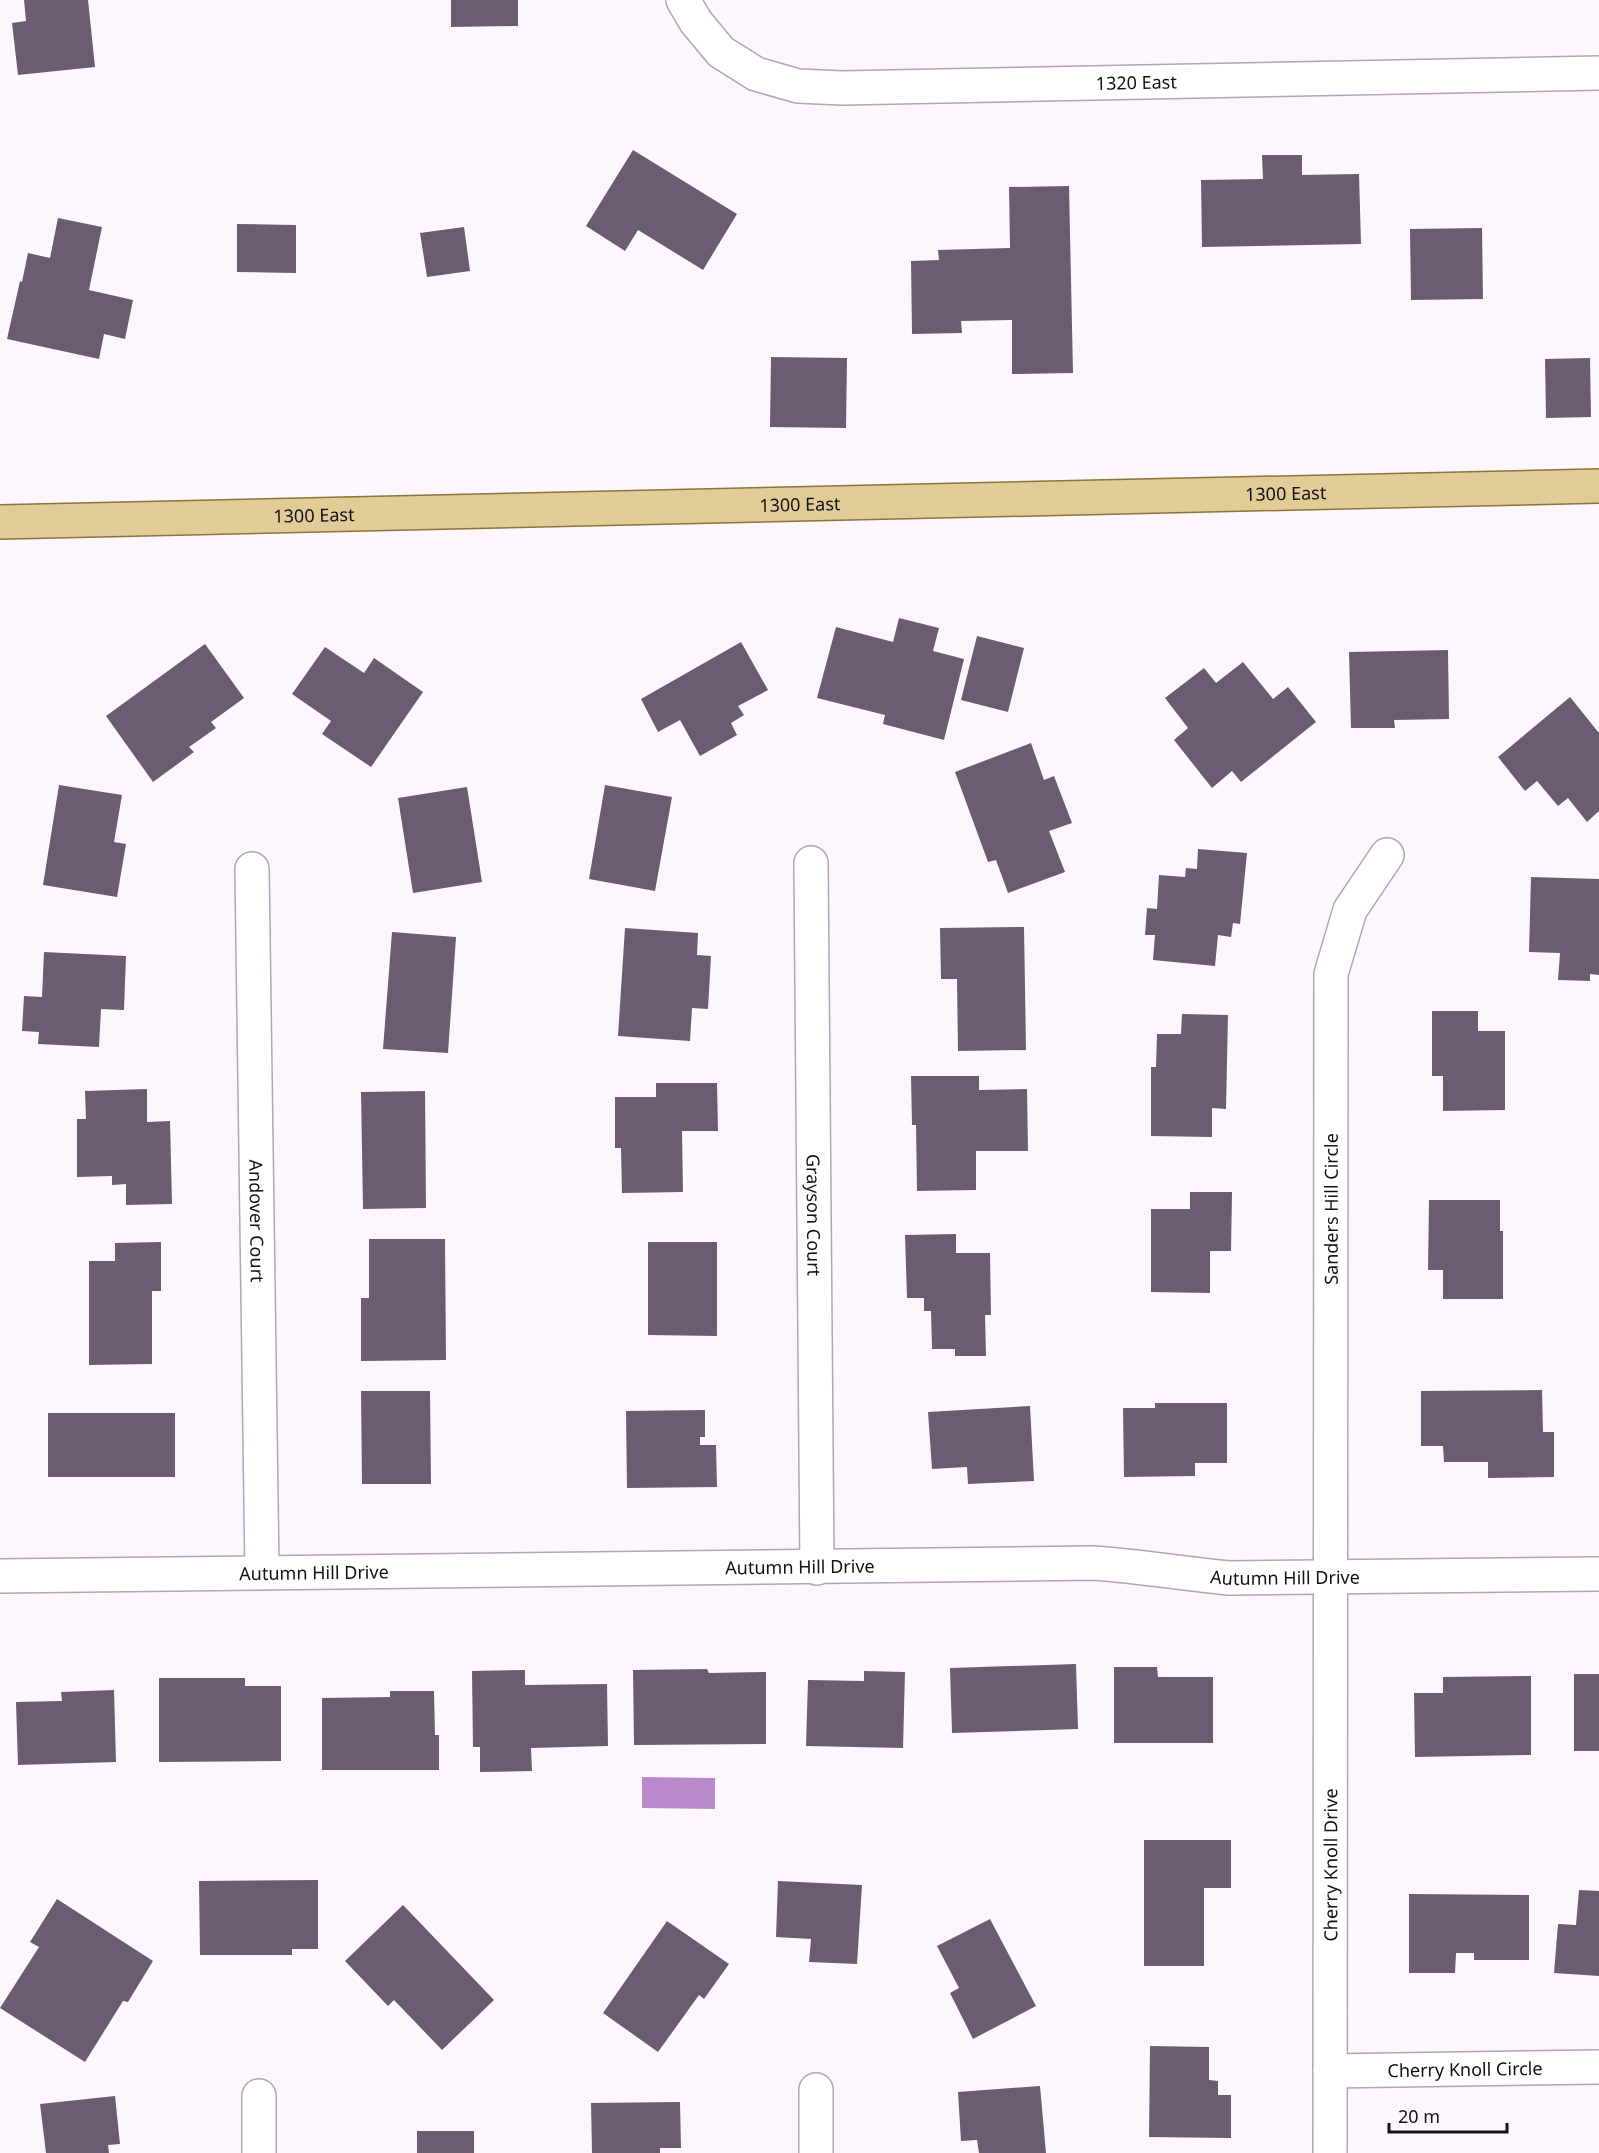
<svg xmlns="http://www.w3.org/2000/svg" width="1599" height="2153" font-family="'Noto Sans',sans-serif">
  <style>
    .water { fill: #ba89cb }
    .building { fill: #6c5c71 }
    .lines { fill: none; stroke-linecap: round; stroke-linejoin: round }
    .minor-casing { stroke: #b4a3ba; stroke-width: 36 }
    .major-casing { stroke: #8d733c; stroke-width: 36 }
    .minor { stroke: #fff; stroke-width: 33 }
    .major { stroke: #e1cb96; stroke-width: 33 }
    .labels { text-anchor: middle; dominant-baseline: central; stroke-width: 5; stroke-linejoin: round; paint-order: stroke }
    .street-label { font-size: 18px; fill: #161018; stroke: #fbf7fc }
  </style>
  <rect width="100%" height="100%" fill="#fbf7fc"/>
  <polygon class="water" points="642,1777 715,1778 715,1809 642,1808"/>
  <g class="building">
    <polygon points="24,0 88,0 95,67 18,75 12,23 26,21"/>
    <polygon points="451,0 518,0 518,26 451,27"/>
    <polygon points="633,150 737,214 703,270 638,230 625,251 586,226"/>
    <polygon points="1262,155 1302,155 1302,175 1359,174 1361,244 1202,247 1201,180 1263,179"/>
    <polygon points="1069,186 1073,373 1012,374 1012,320 961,321 962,333 912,334 911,261 939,260 938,250 1010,248 1009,187"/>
    <polygon points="58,218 102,227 89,290 133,300 125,339 104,334 99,359 7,339 20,281 22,282 28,253 50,258"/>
    <polygon points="237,224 296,225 296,273 237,272"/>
    <polygon points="464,227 470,271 427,277 420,233"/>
    <polygon points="1482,228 1483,299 1411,300 1410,229"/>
    <polygon points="771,357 847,358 846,428 770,427"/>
    <polygon points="1590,358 1591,417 1546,418 1545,359"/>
    <polygon points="899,618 939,628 933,651 964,659 944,740 883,724 885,715 817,698 836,627 893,642"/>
    <polygon points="977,636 1024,648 1008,712 961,700"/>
    <polygon points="741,642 768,690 738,706 744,715 731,723 737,735 700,756 680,720 658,732 641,699"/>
    <polygon points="205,644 244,698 211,722 216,728 189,747 194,752 153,782 106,716"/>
    <polygon points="325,647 364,673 374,658 423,692 371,767 322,734 331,721 292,694"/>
    <polygon points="1448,650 1449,719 1394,720 1395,728 1351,728 1349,652"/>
    <polygon points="1243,662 1273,699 1288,687 1316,722 1241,782 1232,771 1212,788 1174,740 1188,728 1165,698 1204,668 1216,683"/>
    <polygon points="1570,697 1599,733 1599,811 1587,822 1568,798 1558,806 1537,781 1525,791 1498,757"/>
    <polygon points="1031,743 1044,780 1054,776 1072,823 1049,831 1065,872 1008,893 996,860 988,862 955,772"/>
    <polygon points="59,785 122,795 114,842 126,844 117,897 43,885"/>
    <polygon points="605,785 672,797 655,891 589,879"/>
    <polygon points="467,787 482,882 413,893 398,798"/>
    <polygon points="1198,849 1247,853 1240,924 1233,923 1231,937 1218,935 1215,966 1153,960 1155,935 1145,935 1147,908 1157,909 1159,875 1185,877 1186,868 1197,869"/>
    <polygon points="1531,877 1599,879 1599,975 1590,974 1590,981 1558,980 1560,953 1529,952"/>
    <polygon points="1024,927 1026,1050 958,1051 957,979 941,979 940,928"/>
    <polygon points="625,928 698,933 697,955 711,956 708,1009 692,1008 690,1041 618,1036"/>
    <polygon points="392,932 456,937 448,1053 383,1049"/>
    <polygon points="44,952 126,956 124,1010 101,1009 99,1047 38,1044 39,1032 22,1031 24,996 42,997"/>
    <polygon points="1432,1011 1478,1011 1478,1031 1505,1031 1505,1110 1443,1111 1443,1076 1432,1076"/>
    <polygon points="1182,1014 1228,1015 1226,1109 1212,1108 1212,1137 1151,1136 1151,1067 1156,1067 1157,1034 1181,1034"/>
    <polygon points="911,1076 979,1076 979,1090 1027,1089 1028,1151 976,1151 976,1190 917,1191 916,1125 912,1125"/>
    <polygon points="656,1083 717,1083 718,1131 682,1131 683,1192 622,1193 621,1148 615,1148 615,1097 656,1097"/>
    <polygon points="147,1089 147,1122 170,1121 172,1204 126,1205 126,1184 112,1185 112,1176 77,1177 77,1119 86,1119 85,1091"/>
    <polygon points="425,1091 426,1208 363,1209 361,1092"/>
    <polygon points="1190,1192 1232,1192 1231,1251 1210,1251 1210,1293 1151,1292 1151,1209 1190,1209"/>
    <polygon points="1429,1200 1500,1200 1500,1231 1503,1231 1503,1299 1443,1299 1443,1270 1428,1270"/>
    <polygon points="956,1234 956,1253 990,1253 991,1315 985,1315 986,1356 955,1356 955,1349 932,1349 931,1311 924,1311 924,1298 907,1298 905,1235"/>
    <polygon points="369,1239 445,1239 446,1360 361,1361 361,1298 369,1298"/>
    <polygon points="161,1242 161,1291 152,1291 152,1364 89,1365 89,1261 115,1261 115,1243"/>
    <polygon points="648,1242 717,1242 717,1336 648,1335"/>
    <polygon points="1542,1390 1543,1432 1554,1432 1554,1477 1488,1478 1488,1462 1444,1462 1443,1446 1421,1446 1421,1391"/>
    <polygon points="361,1391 430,1391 431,1484 362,1484"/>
    <polygon points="1155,1403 1227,1403 1227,1463 1195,1463 1195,1476 1124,1477 1123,1408 1155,1408"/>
    <polygon points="1030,1406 1034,1481 968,1484 967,1467 932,1469 928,1412"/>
    <polygon points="705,1410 705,1437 700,1437 700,1445 716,1445 717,1487 627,1488 626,1411"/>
    <rect x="48" y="1413" width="127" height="64"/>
    <polygon points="1076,1664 1078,1729 952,1733 950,1668"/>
    <polygon points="1114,1667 1157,1667 1158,1677 1213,1677 1213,1743 1114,1743"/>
    <polygon points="707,1669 709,1673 766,1672 766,1744 634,1745 633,1670"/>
    <polygon points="525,1670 525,1685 607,1684 608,1746 531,1748 532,1771 480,1772 480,1747 473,1747 472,1671"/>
    <polygon points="864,1671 905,1672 903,1748 806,1746 808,1680 864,1681"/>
    <rect x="1574" y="1674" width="25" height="77"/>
    <polygon points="1531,1676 1531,1755 1415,1757 1414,1693 1443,1693 1443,1677"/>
    <polygon points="159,1678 245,1678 245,1686 281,1686 281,1761 159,1762"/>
    <polygon points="114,1690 116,1762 18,1765 16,1702 62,1701 61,1692"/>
    <polygon points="390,1691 434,1691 435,1735 439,1735 439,1770 322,1770 322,1698 390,1697"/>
    <polygon points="1144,1840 1231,1840 1231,1888 1204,1888 1204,1966 1144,1966"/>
    <polygon points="318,1880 318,1949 292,1949 292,1955 200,1955 199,1881"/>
    <polygon points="778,1881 862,1885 857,1964 809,1962 811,1939 776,1937"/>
    <polygon points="1579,1890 1599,1891 1599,1976 1554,1973 1558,1924 1576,1925"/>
    <polygon points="1409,1894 1529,1895 1529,1960 1474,1960 1474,1953 1456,1953 1455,1973 1409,1973"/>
    <polygon points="57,1899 153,1961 128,2002 123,2001 85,2062 0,2008 39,1947 30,1942"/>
    <polygon points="403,1905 494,2000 442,2050 394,2000 388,2006 345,1961"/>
    <polygon points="990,1919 1036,2006 973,2039 950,1993 959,1988 937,1946"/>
    <polygon points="667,1921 729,1964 704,1999 699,1995 658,2052 603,2013"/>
    <polygon points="1150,2046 1209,2047 1209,2080 1218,2081 1218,2095 1231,2095 1231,2138 1149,2137"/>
    <polygon points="1040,2086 1046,2153 979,2153 977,2140 961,2141 958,2092"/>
    <polygon points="115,2096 120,2144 108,2145 109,2153 46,2153 40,2104"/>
    <polygon points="680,2102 681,2148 660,2148 660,2153 592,2153 591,2103"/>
    <rect x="417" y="2131" width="57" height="22"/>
  </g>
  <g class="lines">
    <g class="minor-casing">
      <g id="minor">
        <path id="s1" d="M683,0L696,22L721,52L756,74L798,86L842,88L1599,73"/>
        <path id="s2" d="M811,863L817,1568"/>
        <path id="s3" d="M252,869L262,1572"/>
        <path id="s4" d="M0,1576L1093,1563C1139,1566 1184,1574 1229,1578L1599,1574"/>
        <path id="s5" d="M1330,2071L1599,2067"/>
        <polyline points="816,2090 816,2153"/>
        <polyline points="259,2096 259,2153"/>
        <path id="s6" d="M1330,2153L1331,974L1350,910L1387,855"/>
      </g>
    </g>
    <g class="major-casing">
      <g id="major">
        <path id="s7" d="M0,522L1599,486"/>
      </g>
    </g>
    <use href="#minor" class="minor"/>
    <use href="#major" class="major"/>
  </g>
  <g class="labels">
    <g class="street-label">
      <text stroke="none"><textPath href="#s1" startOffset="488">1320 East</textPath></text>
      <text stroke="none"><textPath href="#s7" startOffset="1286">1300 East</textPath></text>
      <text stroke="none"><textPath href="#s7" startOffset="800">1300 East</textPath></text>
      <text stroke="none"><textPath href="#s7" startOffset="314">1300 East</textPath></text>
      <text stroke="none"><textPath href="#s6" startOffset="944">Sanders Hill Circle</textPath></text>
      <text stroke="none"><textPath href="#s2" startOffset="352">Grayson Court</textPath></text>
      <text stroke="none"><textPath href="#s3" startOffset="352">Andover Court</textPath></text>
      <text stroke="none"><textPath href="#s4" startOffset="800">Autumn Hill Drive</textPath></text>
      <text stroke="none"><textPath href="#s4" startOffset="314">Autumn Hill Drive</textPath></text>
      <text stroke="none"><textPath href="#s4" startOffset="1286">Autumn Hill Drive</textPath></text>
      <text stroke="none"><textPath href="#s6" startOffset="288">Cherry Knoll Drive</textPath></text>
      <text stroke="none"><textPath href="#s5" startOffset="135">Cherry Knoll Circle</textPath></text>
    </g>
  </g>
  <path d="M1389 2123v9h118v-9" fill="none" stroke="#161018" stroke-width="3"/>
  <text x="1398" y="2123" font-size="18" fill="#161018" stroke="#fbf7fc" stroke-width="4.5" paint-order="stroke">20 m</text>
</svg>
